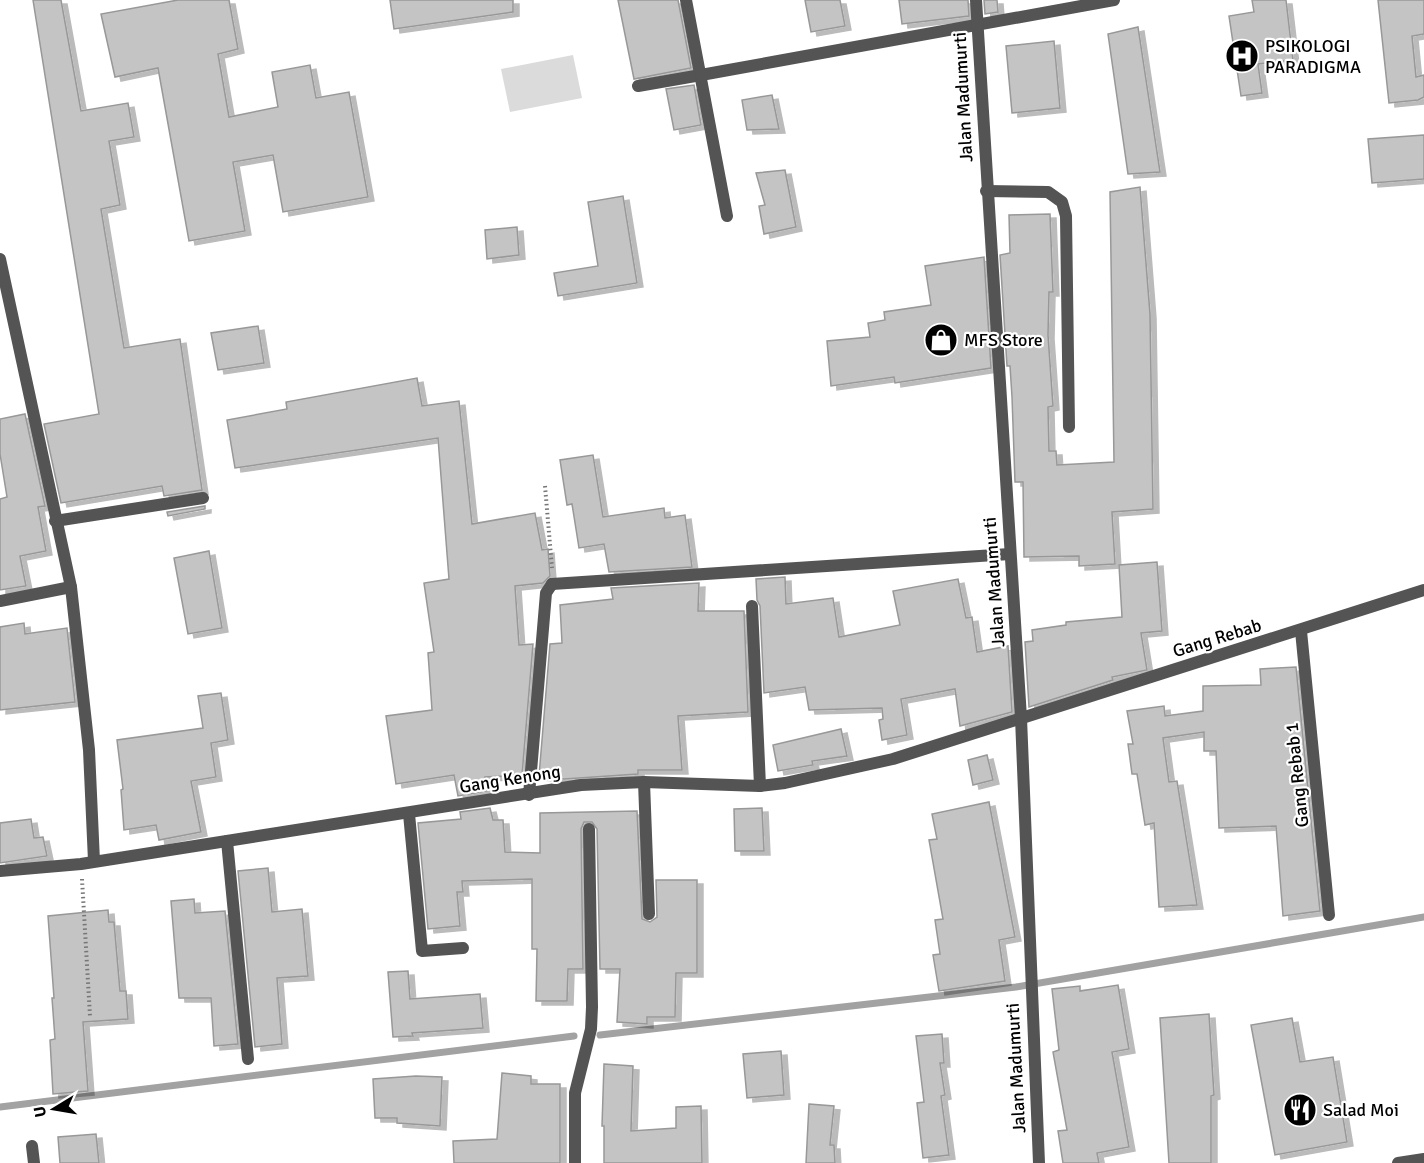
<svg xmlns="http://www.w3.org/2000/svg" width="1424" height="1163" font-family="Signika,sans-serif">
  <style>
    .green { fill: #dbdbdb }
    .lines { fill: none; stroke-linecap: round; stroke-linejoin: round }
    .stream { stroke: #a2a2a2; stroke-width: 7 }
    .building { fill: #c4c4c4; stroke: #989898; stroke-width: 1.5; filter: url(#shadow) }
    .path { stroke: #767676; stroke-width: 4; stroke-dasharray: 1.5 3; stroke-linecap: butt }
    .service { stroke: #545454; stroke-width: 12 }
    .minor { stroke: #545454; stroke-width: 12 }
    .tertiary { stroke: #545454; stroke-width: 12 }
    .labels { text-anchor: middle; dominant-baseline: central; stroke-width: 4.5; stroke-linejoin: round; paint-order: stroke }
    .poi-label { font-size: 18px; fill: #000; stroke: #fff; text-anchor: start }
    .street-label { font-size: 18px; fill: #000; stroke: #fff }
  </style>
  <defs>
    <filter id="shadow"><feDropShadow dx="6" dy="4" stdDeviation="0" flood-color="#0004"/></filter>
  </defs>
  <rect width="100%" height="100%" fill="#fff"/>
  <polygon class="green" points="573,55 582,98 510,112 501,69"/>
  <g class="lines">
    <g class="stream">
      <polyline points="600,1035 1016,987 1424,917"/>
      <polyline points="0,1107 574,1036"/>
    </g>
  </g>
  <g class="building">
    <polygon points="33,0 61,0 81,111 128,103 134,137 109,141 120,205 101,209 124,348 180,339 202,490 164,496 162,486 61,503 44,424 99,414"/>
    <polygon points="178,0 229,0 238,49 218,54 229,117 278,107 272,72 310,65 316,98 349,92 368,197 283,212 273,155 233,162 245,231 189,241 158,68 115,77 101,14"/>
    <polygon points="390,0 513,0 513,12 394,29"/>
    <polygon points="618,0 678,0 691,68 634,79"/>
    <polygon points="805,0 840,0 845,26 811,32"/>
    <polygon points="899,0 968,0 969,16 902,24"/>
    <polygon points="984,0 997,0 998,12 985,14"/>
    <polygon points="1252,0 1286,0 1293,60 1258,64 1262,93 1241,96 1229,16 1254,12"/>
    <polygon points="1378,0 1424,0 1424,34 1412,36 1416,77 1424,75 1424,97 1418,100 1389,103"/>
    <polygon points="1138,27 1160,172 1128,174 1108,34"/>
    <polygon points="1054,41 1060,108 1012,113 1006,46"/>
    <polygon points="694,85 701,125 674,130 666,89"/>
    <polygon points="772,95 779,129 747,130 742,100"/>
    <polygon points="1424,135 1424,179 1372,183 1368,139"/>
    <polygon points="785,170 796,227 764,234 759,206 765,205 756,173"/>
    <polygon points="1140,187 1150,314 1153,509 1112,512 1115,564 1079,566 1079,556 1024,557 1023,482 1015,482 1012,397 1010,366 1007,366 1000,255 1010,253 1009,215 1050,214 1053,292 1049,292 1048,335 1053,406 1048,407 1049,451 1056,451 1057,465 1114,462 1110,192"/>
    <polygon points="623,196 637,283 558,296 554,273 598,266 588,202"/>
    <polygon points="517,227 519,255 487,259 485,230"/>
    <polygon points="984,257 991,368 895,383 894,377 831,386 827,341 870,337 868,323 885,320 884,312 931,305 925,266"/>
    <polygon points="258,326 264,363 218,370 211,333"/>
    <polygon points="417,378 422,406 459,401 472,524 535,513 542,550 548,549 550,576 543,583 515,586 519,645 533,644 522,775 485,777 487,791 458,796 454,775 396,784 386,716 432,710 428,653 434,652 424,583 449,579 438,438 235,468 227,420 287,409 286,402"/>
    <polygon points="25,414 45,506 38,507 46,551 20,556 26,586 0,590 0,499 7,497 0,454 0,419"/>
    <polygon points="593,455 603,517 664,508 665,518 685,515 692,567 609,572 604,544 579,548 572,504 567,505 560,460"/>
    <polygon points="205,506 205,509 168,516 167,512"/>
    <polygon points="209,551 222,628 188,634 174,558"/>
    <polygon points="1157,562 1162,631 1141,633 1147,670 1112,677 1113,680 1029,707 1025,642 1033,641 1032,630 1066,625 1066,622 1122,617 1119,565"/>
    <polygon points="785,577 786,604 833,598 839,637 900,625 893,591 958,579 966,618 972,617 977,652 1008,646 1012,712 960,726 955,689 901,699 907,735 882,740 879,720 883,719 882,708 809,710 805,687 764,693 760,606 757,600 756,579"/>
    <polygon points="699,583 698,611 744,611 748,712 678,716 682,770 638,770 638,774 564,779 539,776 550,644 562,643 560,605 613,599 611,588"/>
    <polygon points="24,623 25,634 67,628 75,702 0,710 0,627"/>
    <polygon points="1296,667 1320,911 1283,916 1276,826 1219,828 1216,751 1204,751 1204,732 1163,738 1169,782 1177,781 1197,905 1159,907 1154,823 1145,825 1137,774 1132,774 1128,744 1133,744 1127,711 1164,706 1165,716 1203,711 1203,686 1261,685 1260,669"/>
    <polygon points="221,693 228,740 211,743 216,777 191,781 201,832 159,840 156,825 124,830 121,790 123,789 117,740 203,728 198,696"/>
    <polygon points="841,729 847,756 812,761 813,765 778,771 773,745"/>
    <polygon points="987,755 993,780 973,785 968,760"/>
    <polygon points="989,802 1015,937 999,940 1005,981 939,991 933,955 940,954 935,920 943,919 929,840 937,839 932,814"/>
    <polygon points="490,808 493,820 503,820 505,852 540,853 540,813 637,811 642,919 650,922 657,917 656,880 697,880 697,973 676,973 675,1017 647,1017 647,1024 617,1022 620,969 600,969 597,829 592,822 584,822 581,829 583,969 568,969 567,1001 536,1001 537,949 532,949 532,879 462,881 463,892 457,892 460,926 428,929 418,823 461,819 460,812"/>
    <polygon points="762,808 764,851 735,851 734,809"/>
    <polygon points="31,819 34,838 43,837 47,856 0,863 0,823"/>
    <polygon points="268,868 272,912 302,909 308,976 277,978 282,1044 255,1047 238,871"/>
    <polygon points="194,899 195,913 225,911 238,1044 214,1046 211,998 179,998 171,901"/>
    <polygon points="108,910 109,922 114,922 120,991 126,991 128,1019 83,1022 88,1091 53,1094 50,1040 55,1039 52,998 54,998 48,916"/>
    <polygon points="408,971 410,999 480,994 483,1028 412,1033 413,1036 393,1037 388,972"/>
    <polygon points="1118,985 1129,1049 1112,1052 1129,1147 1097,1153 1099,1163 1063,1163 1058,1131 1067,1130 1053,1052 1059,1050 1052,989 1080,986 1080,991"/>
    <polygon points="1209,1014 1214,1095 1211,1096 1211,1163 1169,1163 1160,1018"/>
    <polygon points="1292,1018 1300,1062 1333,1057 1347,1142 1275,1155 1251,1025"/>
    <polygon points="942,1034 944,1063 940,1063 945,1095 941,1096 949,1155 923,1158 917,1103 924,1102 916,1036"/>
    <polygon points="781,1051 784,1095 747,1098 743,1054"/>
    <polygon points="604,1064 633,1066 631,1131 676,1128 676,1107 701,1106 702,1163 604,1163 604,1126 602,1126"/>
    <polygon points="502,1073 531,1076 531,1084 560,1084 560,1163 454,1163 453,1141 497,1139"/>
    <polygon points="416,1076 442,1077 440,1126 397,1123 397,1118 375,1118 373,1079"/>
    <polygon points="809,1104 834,1106 830,1145 834,1145 835,1163 806,1163"/>
    <polygon points="96,1134 99,1163 60,1163 58,1137"/>
  </g>
  <g class="lines">
    <g class="path">
      <polyline points="545,486 552,568"/>
      <polyline points="82,879 90,1016"/>
    </g>
    <g class="service">
      <polyline points="638,86 701,75"/>
      <polyline points="986,191 1048,192 1062,202 1066,216 1069,427"/>
      <polyline points="0,259 71,587 89,750 94,861"/>
      <polyline points="55,521 203,498"/>
      <polyline points="644,782 649,914"/>
      <polyline points="529,795 546,593 552,584"/>
      <polyline points="409,814 422,951 463,948"/>
      <polyline points="227,841 248,1059"/>
      <polyline points="32,1146 34,1163"/>
    </g>
    <g class="minor">
      <polyline points="686,0 727,216"/>
      <polyline points="701,75 1114,0"/>
      <polyline points="552,584 1010,554"/>
      <polyline points="0,601 71,587"/>
      <polyline points="752,606 760,786"/>
      <polyline points="1301,631 1329,915"/>
      <polyline points="0,871 81,864 581,785 644,782 760,786 785,783 893,759 1424,590"/>
      <polyline points="575,1163 575,1093 591,1029 592,1007 589,829"/>
      <polyline points="1398,1163 1424,1159"/>
    </g>
    <polyline class="tertiary" points="976,0 1021,718 1039,1163"/>
  </g>
  <defs>
    <g id="hospital-disc" transform="scale(1.725)"><circle r="9.5" fill="#000" stroke="#fff"/><path d="M-5-5h3v3.5h4V-5h3V5h-3V1.5h-4V5h-3Z" fill="#fff"/></g>
    <g id="shop-disc" transform="scale(1.725)"><circle r="9.5" fill="#000" stroke="#fff"/><path d="M-5-2.5h2.3a2.7 3.5 0 0 1 5.4 0H5L5.5 6h-11ZM-1.5-2.5h3a1.5 2.3 0 0 0-3 0Z" fill="#fff"/></g>
    <g id="restaurant-disc" transform="scale(1.725)"><circle r="9.5" fill="#000" stroke="#fff"/><path d="M-5-6h1v4h1v-4h1v4h1v-4h1v5L-1.5 .5V6h-2V.5L-5-1ZM5-6V6H3V1.5H1.5Q1.5-4 5-6Z" fill="#fff"/></g>
  </defs>
  <g fill-rule="evenodd">
    <use href="#hospital-disc" x="1242" y="56"/>
    <use href="#shop-disc" x="941" y="340"/>
    <use href="#restaurant-disc" x="1300" y="1110"/>
  </g>
  <g class="labels">
    <g class="poi-label">
      <text x="1265" y="46">PSIKOLOGI<tspan x="1265" dy="21">PARADIGMA</tspan></text>
      <text x="964" y="340">MFS Store</text>
      <text x="1323" y="1110">Salad Moi</text>
    </g>
    <g class="street-label">
      <text transform="translate(963 97) rotate(-93)">Jalan Madumurti</text>
      <text transform="translate(994 582) rotate(-94)">Jalan Madumurti</text>
      <text transform="translate(1217 638) rotate(-17)">Gang Rebab</text>
      <text transform="translate(1297 775) rotate(-96)">Gang Rebab 1</text>
      <text transform="translate(510 779) rotate(-9)">Gang Kenong</text>
      <text transform="translate(1016 1068) rotate(-93)">Jalan Madumurti</text>
    </g>
  </g>
  <g transform="translate(54 1109) rotate(259)" stroke="#ffffff" stroke-width="4.5" paint-order="stroke">
  <path d="M0-4.5L10 22L0 15L-10 22Z" fill="#000000"/>
  <text y="-9" font-size="16" font-weight="bold" text-anchor="middle" fill="#000000">U</text>
  </g>
</svg>
